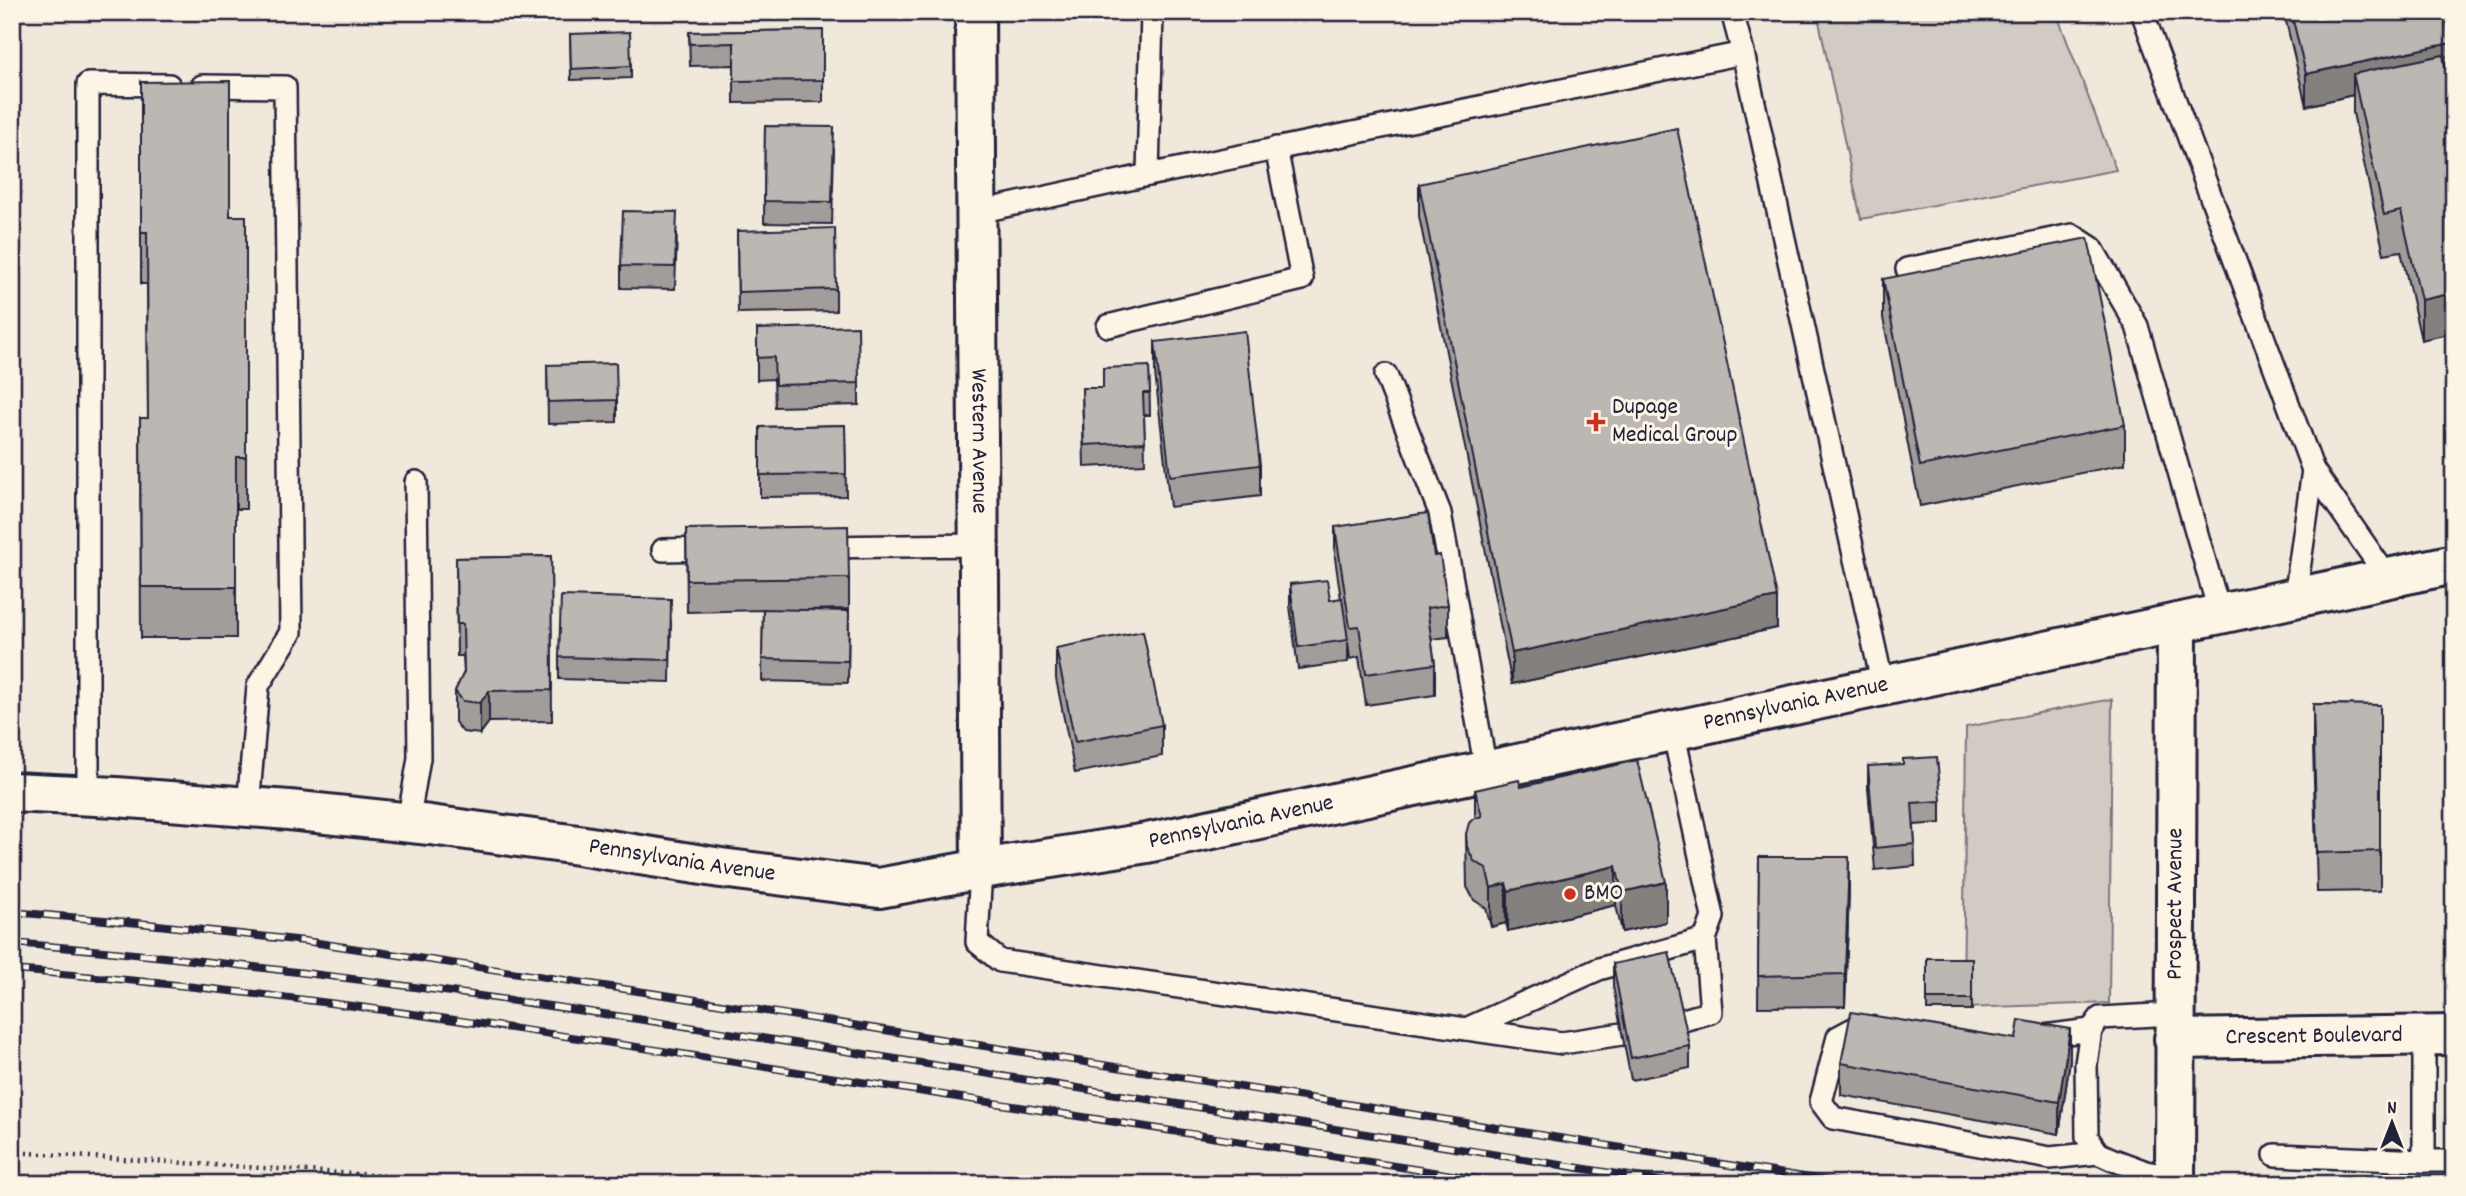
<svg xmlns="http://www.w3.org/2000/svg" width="2466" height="1196" font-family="Dekko,sans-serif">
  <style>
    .green { fill: #d1cbc3; stroke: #7a767f; stroke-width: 2 }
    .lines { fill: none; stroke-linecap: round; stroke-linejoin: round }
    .lane-casing { stroke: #22223b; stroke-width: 26 }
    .street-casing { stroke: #22223b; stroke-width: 44 }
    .secondary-casing { stroke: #22223b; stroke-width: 44 }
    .path { stroke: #22223b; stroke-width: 4.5; stroke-dasharray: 2 5; stroke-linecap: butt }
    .lane { stroke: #fcf5e5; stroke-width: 21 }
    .street { stroke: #fcf5e5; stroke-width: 38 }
    .secondary { stroke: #fcf5e5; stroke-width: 38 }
    .rail-casing { stroke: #22223b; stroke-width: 8 }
    .rail { stroke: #fcf5e5; stroke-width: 5; stroke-dasharray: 16; stroke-linecap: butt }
    .wall { fill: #a29d9a; stroke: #22223b; stroke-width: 2 }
    .shaded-wall { fill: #84807d; stroke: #22223b; stroke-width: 2 }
    .building { fill: #bcb7b3; stroke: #22223b; stroke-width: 2 }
    .poi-dot { fill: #c8321e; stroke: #fcf5e5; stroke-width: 2.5 }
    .labels { text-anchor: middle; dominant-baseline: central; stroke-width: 6; stroke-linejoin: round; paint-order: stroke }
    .poi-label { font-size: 24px; fill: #22223b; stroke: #fcf5e5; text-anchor: start }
    .street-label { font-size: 24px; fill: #22223b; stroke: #fcf5e5 }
  </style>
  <rect width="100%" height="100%" fill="#efe8db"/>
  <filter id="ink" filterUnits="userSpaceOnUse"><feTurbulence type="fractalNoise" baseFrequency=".0143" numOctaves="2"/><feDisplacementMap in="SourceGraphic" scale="14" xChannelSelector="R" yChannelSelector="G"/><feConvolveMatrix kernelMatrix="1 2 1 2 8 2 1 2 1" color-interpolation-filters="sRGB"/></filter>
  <g filter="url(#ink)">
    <g class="green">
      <polygon points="1817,12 2056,12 2116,170 1861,219"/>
      <polygon points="2112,699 2109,1003 1963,1008 1966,727"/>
    </g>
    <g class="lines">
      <g class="lane-casing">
        <g id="lane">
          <polyline points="1732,12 1743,53 1883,686"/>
          <polyline points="2142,12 2313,470 2388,578"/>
          <polyline points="202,86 285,87 291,632 258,686 248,808"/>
          <polyline points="1148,175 1152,12"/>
          <polyline points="978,212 1148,175 1743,53"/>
          <polyline points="1907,269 2072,235 2092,248 2137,326 2220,614"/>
          <polyline points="1108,326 1302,279 1276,148"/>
          <polyline points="1386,375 1440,513 1486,770"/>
          <polyline points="819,547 980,545"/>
          <polyline points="663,550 714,549"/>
          <polyline points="2295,598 2313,470"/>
          <polyline points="1673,730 1713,917 1705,939 1711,1012 1680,1021"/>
          <polyline points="88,796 88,84 169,85"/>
          <polyline points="408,823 419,758 416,482"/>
          <polyline points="981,869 977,942 1000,961 1562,1043 1622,1034"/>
          <polyline points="2174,1014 2100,1018 2091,1030 2086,1064 2087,1137 2098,1153 2111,1159 2146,1172 2175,1177"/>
          <polyline points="1466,1029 1599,969 1705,939"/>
          <polyline points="1873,1030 1855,1028 1838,1037 1821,1102 1833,1118 2050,1158 2098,1153"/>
          <polyline points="2044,1036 2091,1030"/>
          <polyline points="2275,1155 2424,1161 2424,1035"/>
          <polyline points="2424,1161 2454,1161"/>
        </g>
      </g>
      <g class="street-casing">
        <g id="street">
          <path id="s1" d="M975,12L981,869"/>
          <path id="s2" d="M2174,1039L2454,1035"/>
          <path id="s3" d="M2175,1184L2177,623"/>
        </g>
      </g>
      <g class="secondary-casing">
        <g id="secondary">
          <path id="s4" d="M12,792L116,797L289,810L430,825L578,845L721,868L879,888L981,869L1147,843L2454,564"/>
        </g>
      </g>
      <polyline class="path" points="12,1152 512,1184"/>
      <use href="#lane" class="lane"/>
      <use href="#street" class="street"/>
      <use href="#secondary" class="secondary"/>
      <g class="rail-casing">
        <g id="rail">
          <polyline points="12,912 139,923 305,941 684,998 1848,1184"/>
          <path d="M12,943C302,966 590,1011 877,1056C1145,1099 1413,1141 1680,1184"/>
          <path d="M12,970C265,989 516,1028 766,1067C1014,1106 1262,1145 1509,1184"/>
        </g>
      </g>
      <use href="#rail" class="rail"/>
    </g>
    <g class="wall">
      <polygon points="795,12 852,12 852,13"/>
      <polygon points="2285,12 2445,12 2421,340 2401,251 2384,254 2353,113 2353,95 2306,106 2285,17"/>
      <polygon points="823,30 823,102 734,103 734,65 690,66 689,32"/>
      <polygon points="570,34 631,66 631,78 571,80"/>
      <polygon points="141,82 230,216 246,216 246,509 236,509 236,638 141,638 140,418 148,418 147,284 141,284"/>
      <polygon points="765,126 834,149 832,224 764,223"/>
      <polygon points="1419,184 1777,628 1512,684 1419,216"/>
      <polygon points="737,231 836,289 836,311 738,313"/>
      <polygon points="677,234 675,289 621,288 621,266"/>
      <polygon points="1883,279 2125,425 2125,464 1920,506 1883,318"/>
      <polygon points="757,329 859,383 859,405 775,407 774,379 757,380"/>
      <polygon points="1155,342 1260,465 1260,496 1170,507 1155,373"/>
      <polygon points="2454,345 2454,425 2446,386 2446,347"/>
      <polygon points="547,365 617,400 617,422 548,424"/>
      <polygon points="1149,366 1150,415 1144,415 1145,464 1084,467 1082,388 1103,388"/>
      <polygon points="845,425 846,496 760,497 760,427"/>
      <polygon points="1335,527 1434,556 1448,605 1448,637 1431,639 1435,664 1435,695 1366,705 1359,657 1350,659 1348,642 1348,662 1298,669 1290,606 1290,584 1330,600 1341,599 1335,558"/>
      <polygon points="686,529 849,578 849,609 804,610 849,611 848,683 762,681 763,610 687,612"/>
      <polygon points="551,556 552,721 489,722 480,734 463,732 455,722 455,691 464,673 463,656 457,656 456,558"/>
      <polygon points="671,621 670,682 559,679 559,657"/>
      <polygon points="1056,648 1162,725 1162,756 1075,773 1056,679"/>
      <polygon points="2313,704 2380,705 2380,891 2317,892 2313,744"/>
      <polygon points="1637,760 1666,922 1622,932 1616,905 1508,931 1506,923 1491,927 1486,908 1474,900 1467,887 1466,834 1475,818 1475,790 1521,787"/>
      <polygon points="1868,766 1941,801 1941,823 1914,825 1915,866 1875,870 1868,788"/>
      <polygon points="1759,857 1849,889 1845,1006 1758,1007"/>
      <rect x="1927" y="958" width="45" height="52"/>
      <polygon points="1613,964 1690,1046 1690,1068 1631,1080 1613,986"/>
      <polygon points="2070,1060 2059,1134 1841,1095 1841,1063"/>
    </g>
    <g class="shaded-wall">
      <polygon points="2451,43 2451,74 2353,74 2353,95 2306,106 2306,74"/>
      <polygon points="2454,293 2454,333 2421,340 2421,300"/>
      <polygon points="1777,597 1777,628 1512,684 1512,653"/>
      <polygon points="489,691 489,722 480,734 480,703"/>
      <polygon points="1849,857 1849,889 1845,1006 1845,974"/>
      <polygon points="1616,866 1616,905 1508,931 1508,891"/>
      <polygon points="1666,882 1666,922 1622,932 1622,892"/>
      <polygon points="1506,883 1506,923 1491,927 1491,888"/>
      <polygon points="2070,1029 2070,1060 2059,1134 2059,1102"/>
    </g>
    <g class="building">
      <polygon points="2291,12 2445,12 2451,43 2306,74"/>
      <polygon points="823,30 823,80 734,81 734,43 690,44 689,32"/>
      <polygon points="630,32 631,66 571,69 570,34"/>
      <polygon points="2443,55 2447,75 2454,73 2454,293 2421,300 2401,211 2384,215 2353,74"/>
      <polygon points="230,81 230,216 246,216 246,457 236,457 236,587 141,587 140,418 148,418 147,232 141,232 141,82"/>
      <polygon points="765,126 834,127 832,202 764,201"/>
      <polygon points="1677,128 1777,597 1512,653 1419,184"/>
      <polygon points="623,211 677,212 675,267 621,266"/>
      <polygon points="835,228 836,289 738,292 737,231"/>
      <polygon points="2088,238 2125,425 1920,466 1883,279"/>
      <polygon points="858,326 859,383 775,385 774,357 757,358 757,329"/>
      <polygon points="1245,331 1260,465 1170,476 1155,342"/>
      <polygon points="2454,345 2454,386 2446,347"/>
      <polygon points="616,363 617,400 548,402 547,365"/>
      <polygon points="1149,366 1150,393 1143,393 1145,442 1084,445 1082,388 1103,388 1103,368"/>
      <polygon points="845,425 846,474 760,475 760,427"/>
      <polygon points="1428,513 1434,556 1440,555 1448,605 1427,608 1435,664 1366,674 1359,626 1350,627 1335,527"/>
      <polygon points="848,526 849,578 687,580 686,529"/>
      <polygon points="551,556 552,690 489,691 480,703 463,701 455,691 464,672 463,624 457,624 456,558"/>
      <polygon points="1327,580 1330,600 1342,598 1348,640 1298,647 1290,584"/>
      <polygon points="561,596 671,599 670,660 559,657"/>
      <polygon points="763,609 849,611 848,661 762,659"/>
      <polygon points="1143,631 1162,725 1075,742 1056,648"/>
      <polygon points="2313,704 2380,705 2380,851 2317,853"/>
      <polygon points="1937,757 1941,801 1912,803 1915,844 1875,848 1868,766 1903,764 1903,759"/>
      <polygon points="1637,760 1666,882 1622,892 1616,866 1508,891 1506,883 1491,888 1486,868 1474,861 1467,847 1466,834 1469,823 1473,819 1482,816 1475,790 1519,780 1521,787"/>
      <polygon points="1759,857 1849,857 1845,974 1758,976"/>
      <polygon points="1669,952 1690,1046 1631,1058 1613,964"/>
      <rect x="1927" y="958" width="45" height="41"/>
      <polygon points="1851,1012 2016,1039 2019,1020 2070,1029 2059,1102 1841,1063"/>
    </g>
  </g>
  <g class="poi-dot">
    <path d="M1592.5 411.5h7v7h7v7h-7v7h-7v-7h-7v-7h7z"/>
    <circle cx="1570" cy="894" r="7"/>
  </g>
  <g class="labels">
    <g class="poi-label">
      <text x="1612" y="408">Dupage<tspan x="1612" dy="28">Medical Group</tspan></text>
      <text x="1584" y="894">BMO</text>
    </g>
    <g class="street-label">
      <text stroke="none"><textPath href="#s1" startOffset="429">Western Avenue</textPath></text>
      <text stroke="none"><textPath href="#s4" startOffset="1808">Pennsylvania Avenue</textPath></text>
      <text stroke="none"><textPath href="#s4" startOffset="1241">Pennsylvania Avenue</textPath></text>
      <text stroke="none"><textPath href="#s4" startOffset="674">Pennsylvania Avenue</textPath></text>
      <text stroke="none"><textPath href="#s3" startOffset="280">Prospect Avenue</textPath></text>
      <text stroke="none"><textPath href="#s2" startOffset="140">Crescent Boulevard</textPath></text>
    </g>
  </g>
  <rect width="2466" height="1196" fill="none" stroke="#fcf5e5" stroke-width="42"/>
  <rect x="21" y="21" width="2424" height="1154" fill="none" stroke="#22223b" stroke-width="2.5" filter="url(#ink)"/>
  <g transform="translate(2392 1123)" stroke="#fcf5e5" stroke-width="5" paint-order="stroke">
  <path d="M0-5L12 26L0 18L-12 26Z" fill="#22223b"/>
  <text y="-10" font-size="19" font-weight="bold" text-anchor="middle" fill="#22223b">N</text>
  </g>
</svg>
